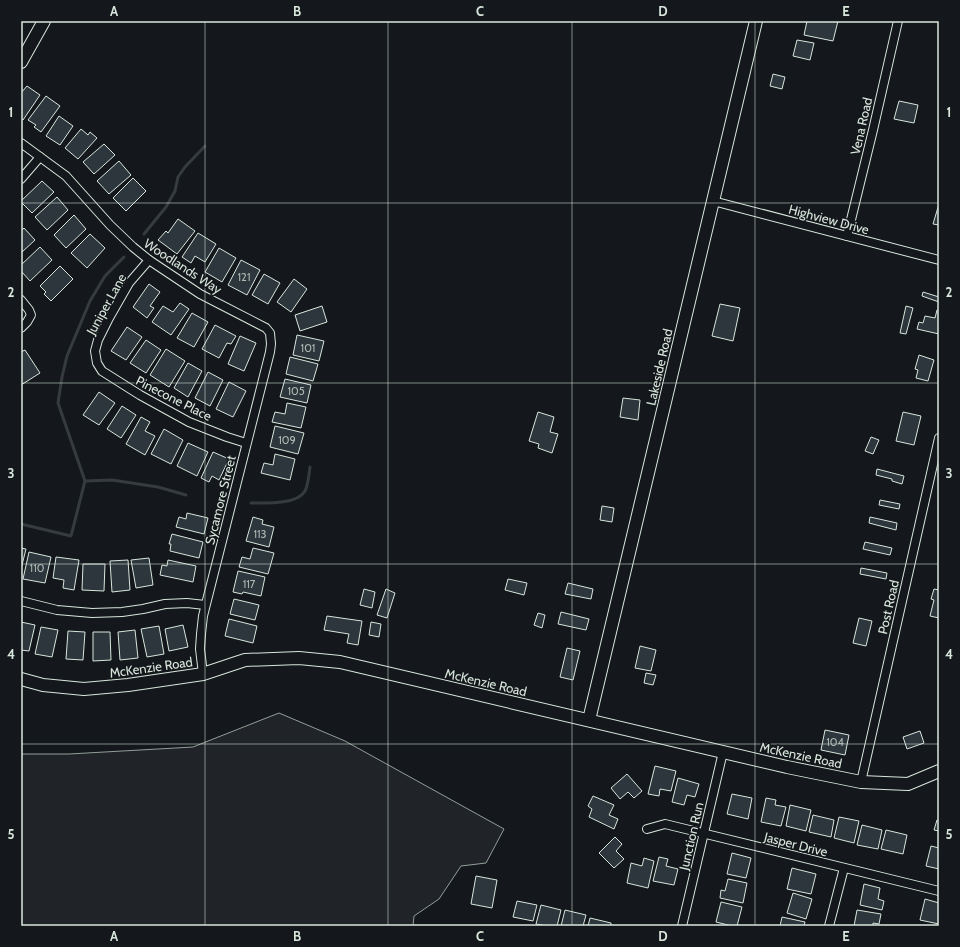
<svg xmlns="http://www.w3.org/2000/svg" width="960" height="947" font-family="Cabin,sans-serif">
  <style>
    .green { fill: #202428; stroke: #939e99 }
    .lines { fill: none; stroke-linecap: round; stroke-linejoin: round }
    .stream { stroke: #363b3e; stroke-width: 3 }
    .building { fill: #2c363c; stroke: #d8e6dc }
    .street-casing { stroke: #d8e6dc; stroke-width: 10 }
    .secondary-casing { stroke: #d8e6dc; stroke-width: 14 }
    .street { stroke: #14181c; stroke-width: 8 }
    .secondary { stroke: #14181c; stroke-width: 12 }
    .grid { fill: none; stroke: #d8e6dc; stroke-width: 1; stroke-opacity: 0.55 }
    .labels { text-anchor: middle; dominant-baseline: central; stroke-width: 3; stroke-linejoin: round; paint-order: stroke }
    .number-label { font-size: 11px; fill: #adbab4 }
    .street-label { font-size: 13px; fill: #d8e6dc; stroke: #14181c }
    .neatline { fill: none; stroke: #d8e6dc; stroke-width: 1.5 }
    .grid-label { font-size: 13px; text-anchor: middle; font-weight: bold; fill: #d8e6dc }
  </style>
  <rect width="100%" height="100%" fill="#14181c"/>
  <polygon class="green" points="279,713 345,741 504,829 486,863 461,866 439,899 414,916 413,926 21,926 21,754 69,754 193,747"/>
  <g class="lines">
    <g class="stream">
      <polyline points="144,234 166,207 175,191 178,177 185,167 205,146"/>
      <polyline points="85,481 112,480 158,487 186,495"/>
      <path d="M251,503C265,503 297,505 305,491C308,486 309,474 310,467"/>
      <polyline points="21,524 71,536 85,481 58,403 62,377 67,356 90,301 105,276 124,257"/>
    </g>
  </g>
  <g class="building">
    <polygon points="807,21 838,21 833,41 804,35"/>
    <polygon points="797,40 814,43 810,60 793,56"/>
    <polygon points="773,74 785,77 782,89 770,86"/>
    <polygon points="27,86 40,95 23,120 21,119 21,93"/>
    <polygon points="46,96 60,106 41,132 34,127 36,125 28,120"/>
    <polygon points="899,101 918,105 914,123 894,119"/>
    <polygon points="59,116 73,126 60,145 46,136"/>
    <polygon points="81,129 88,135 90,132 97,138 78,159 65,148"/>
    <polygon points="104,144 115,155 94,174 83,162"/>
    <polygon points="119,161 131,175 109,194 97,181"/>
    <polygon points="133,178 146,191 126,211 113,198"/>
    <polygon points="42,181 54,192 32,213 21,202 21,201"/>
    <polygon points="57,197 68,210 47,230 35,217"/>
    <polygon points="939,204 939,225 933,224"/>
    <polygon points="74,215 86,229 66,248 54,235"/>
    <polygon points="178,219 195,231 177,254 158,240 166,231 168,233"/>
    <polygon points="24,228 35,240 21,253 21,231"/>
    <polygon points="198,233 216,244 205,262 195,256 191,263 182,257"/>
    <polygon points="90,234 105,248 87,268 71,253"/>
    <polygon points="40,247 52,260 30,281 21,271 21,265"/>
    <polygon points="219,248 236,258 222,282 205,272"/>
    <polygon points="241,260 260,270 247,295 228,285"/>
    <polygon points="60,266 73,279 51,301 44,294 46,292 40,286"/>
    <polygon points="264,274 280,283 268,304 252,295"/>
    <polygon points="294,279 307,289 291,312 277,302"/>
    <polygon points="149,284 160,292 150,306 154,308 147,318 133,307"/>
    <polygon points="923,292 939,297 939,302 922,296"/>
    <polygon points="180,303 189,309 171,335 152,322 163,306 173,312"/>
    <polygon points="720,304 740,308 733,341 712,336"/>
    <polygon points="322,306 327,322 300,331 295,315"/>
    <polygon points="906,306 913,308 906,334 900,333"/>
    <polygon points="937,310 939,310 939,334 917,329 919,322 923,323 925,316 935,318"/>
    <polygon points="192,313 208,322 194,347 177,338"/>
    <polygon points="215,325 236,336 231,344 227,343 219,358 202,349"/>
    <polygon points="127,327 142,337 126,360 111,351"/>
    <polygon points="297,335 324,341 319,361 293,355"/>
    <polygon points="240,336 256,343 244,371 228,364"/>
    <polygon points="146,340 161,350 146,373 130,363"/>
    <polygon points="166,349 185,361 169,387 150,375"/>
    <polygon points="25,350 40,373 21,385 21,352"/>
    <polygon points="919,355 934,360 928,381 916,378 918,370 915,369"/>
    <polygon points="290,357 318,364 313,381 286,374"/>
    <polygon points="188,363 202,371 188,397 174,388"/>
    <polygon points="208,372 223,380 210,406 195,398"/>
    <polygon points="285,379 311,385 307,403 280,397"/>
    <polygon points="229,382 246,391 233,417 216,409"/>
    <polygon points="99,392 115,403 99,425 83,415"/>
    <polygon points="623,398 640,400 638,420 620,417"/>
    <polygon points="287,403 306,407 301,428 272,422 275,412 285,414"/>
    <polygon points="122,406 136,415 121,438 107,429"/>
    <polygon points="538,412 554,417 550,432 558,434 552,453 538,448 539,444 529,441"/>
    <polygon points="903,412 921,416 914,445 896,441"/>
    <polygon points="141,417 150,422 145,431 155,436 145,455 126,444"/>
    <polygon points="275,426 304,433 298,454 270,447"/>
    <polygon points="164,429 183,440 171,464 151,454"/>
    <polygon points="871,437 879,440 873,454 865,451"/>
    <polygon points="188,443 208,452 197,476 177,466"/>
    <polygon points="213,452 229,459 219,480 212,476 209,482 201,478"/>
    <polygon points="275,454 295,459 290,480 261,473 264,463 273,465"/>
    <polygon points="877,469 904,476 902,484 892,481 892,479 876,475"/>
    <polygon points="880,500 900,504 899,509 879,505"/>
    <polygon points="602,506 614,508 612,522 600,520"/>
    <polygon points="187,513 208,518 204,534 176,527 179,517 186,519"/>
    <polygon points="253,517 263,520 262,524 274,527 269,547 246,541"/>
    <polygon points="870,517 897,523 896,530 869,523"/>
    <polygon points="172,534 203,542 199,558 170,551 171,544 169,544"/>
    <polygon points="865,542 892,548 890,555 863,549"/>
    <polygon points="21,548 26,549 21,569"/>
    <polygon points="253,548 274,553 268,574 239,567 242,557 250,559"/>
    <polygon points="29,552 51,557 45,583 23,579"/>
    <polygon points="56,557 79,560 74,590 63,588 64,580 53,578"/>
    <polygon points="149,558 153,585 136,588 131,560"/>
    <polygon points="128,560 130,590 112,592 110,561"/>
    <polygon points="168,560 196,566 193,582 160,575 162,565 167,566"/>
    <polygon points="83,564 105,564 104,591 82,590"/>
    <polygon points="861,568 887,573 886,579 860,574"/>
    <polygon points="238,571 265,577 261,596 243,592 242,594 233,592"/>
    <polygon points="508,579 527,583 524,595 505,590"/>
    <polygon points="568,583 593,589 591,599 565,594"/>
    <polygon points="364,589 375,592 372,608 360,605"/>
    <polygon points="386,589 395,593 387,618 377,615"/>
    <polygon points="934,589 939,590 939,618 930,616 934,600 931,599"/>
    <polygon points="234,599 259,605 255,620 230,614"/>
    <polygon points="561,612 589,619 586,630 558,624"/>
    <polygon points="538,613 545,615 542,628 534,625"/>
    <polygon points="327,616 362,621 358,645 347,643 349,634 324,630"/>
    <polygon points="859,618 872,621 866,646 853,643"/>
    <polygon points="229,619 257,626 253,643 225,636"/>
    <polygon points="21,622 35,625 29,651 21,650"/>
    <polygon points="371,622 381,624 379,637 369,635"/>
    <polygon points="183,625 188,647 169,651 165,629"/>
    <polygon points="159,626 164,654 147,657 141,629"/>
    <polygon points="41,627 58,630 52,657 35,654"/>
    <polygon points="135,630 138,658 120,660 118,632"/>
    <polygon points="68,631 85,632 83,660 66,659"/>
    <polygon points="93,632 110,632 111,660 93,661"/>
    <polygon points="640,646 656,650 651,671 635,668"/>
    <polygon points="567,648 580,651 573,680 560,677"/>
    <polygon points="646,673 656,675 653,685 644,683"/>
    <polygon points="825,730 849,735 845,755 821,750"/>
    <polygon points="920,731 924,743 907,749 903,737"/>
    <polygon points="655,766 676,771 671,791 660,789 659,796 648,794"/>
    <polygon points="627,774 642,791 634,798 628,792 620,799 611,788"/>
    <polygon points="678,778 699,784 695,797 687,795 684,805 672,802"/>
    <polygon points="732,794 752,798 748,819 727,814"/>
    <polygon points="593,796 614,805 609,815 618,819 614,829 589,817 592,809 588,806"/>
    <polygon points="766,798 776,800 775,805 786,807 781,826 761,822"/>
    <polygon points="790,805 811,810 806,831 786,826"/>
    <polygon points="813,815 834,820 831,837 809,832"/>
    <polygon points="839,817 859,821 854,843 834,838"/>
    <polygon points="937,820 939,820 939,831 934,830"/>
    <polygon points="862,825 882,830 878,849 857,845"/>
    <polygon points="886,830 907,835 903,854 881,849"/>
    <polygon points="615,837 622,844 616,851 624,859 614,868 599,853"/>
    <polygon points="931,846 939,848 939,869 926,866"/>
    <polygon points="732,853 751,858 746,878 727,874"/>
    <polygon points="659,857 668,859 666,866 678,869 674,885 653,881"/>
    <polygon points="644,858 654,861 648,888 627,883 631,863 642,866"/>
    <polygon points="792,868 816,874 811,894 787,889"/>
    <polygon points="476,876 497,880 492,908 471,904"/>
    <polygon points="728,879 747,883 743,903 720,898 721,890 725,891"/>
    <polygon points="864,884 880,888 878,899 884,901 882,910 860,905"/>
    <polygon points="793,893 812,899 806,919 787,913"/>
    <polygon points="925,899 939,903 939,924 920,920"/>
    <polygon points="517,901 537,905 533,921 513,917"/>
    <polygon points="721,902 742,907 737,926 732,926 716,922"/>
    <polygon points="541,905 561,910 557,926 547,926 536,924"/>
    <polygon points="565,910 586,915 583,926 561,926"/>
    <polygon points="857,910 881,914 879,924 873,923 873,926 854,926"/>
    <polygon points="782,917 805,922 804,926 780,926"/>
    <polygon points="590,918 611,923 611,926 588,926"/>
  </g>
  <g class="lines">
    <g class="street-casing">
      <g id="street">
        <polyline points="21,143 66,176 110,225 133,247 149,260 200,294 266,328 270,333 271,344 270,352 203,616 201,634 200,649 203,674"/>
        <polyline points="21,179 40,157"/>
        <polyline points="713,201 939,260"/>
        <polyline points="847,236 873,130 898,21"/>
        <polyline points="149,260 129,283 109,318 98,340 95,351 97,363 102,371 140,395 189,422 227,437 246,443"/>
        <polyline points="21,300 29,310 31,315 27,322 21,328"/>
        <polyline points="21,601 57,610 92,613 122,612 143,609 165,604 187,603 205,605"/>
        <polyline points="861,782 939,438"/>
        <polyline points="647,829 665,824 939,891"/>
        <polyline points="682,926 723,752"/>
        <polyline points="829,926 844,868"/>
      </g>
    </g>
    <g class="secondary-casing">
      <g id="secondary">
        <polyline points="21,62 44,21"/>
        <polyline points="21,679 43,685 84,689 128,685 203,674 245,660 299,658 340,662 787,767 861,782 908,784 939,771"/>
        <polyline points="589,720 756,21"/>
      </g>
    </g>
    <use href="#street" class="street"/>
    <use href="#secondary" class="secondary"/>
  </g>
  <path class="grid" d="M205,21V926M388,21V926M572,21V926M755,21V926M21,203H939M21,383H939M21,564H939M21,744H939"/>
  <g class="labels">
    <g class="number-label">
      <text x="244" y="277">121</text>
      <text x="308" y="348">101</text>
      <text x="296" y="391">105</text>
      <text x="287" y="440">109</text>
      <text x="260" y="534">113</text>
      <text x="37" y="568">110</text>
      <text x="249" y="584">117</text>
      <text x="835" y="742">104</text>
    </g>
    <g class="street-label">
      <text transform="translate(861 126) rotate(-77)">Vena Road</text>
      <text transform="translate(829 219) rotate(15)">Highview Drive</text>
      <text transform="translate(183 266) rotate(33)">Woodlands Way</text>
      <text transform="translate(106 304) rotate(-61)">Juniper Lane</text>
      <text transform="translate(659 367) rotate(-77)">Lakeside Road</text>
      <text transform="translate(174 398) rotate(27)">Pinecone Place</text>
      <text transform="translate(220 500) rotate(-76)">Sycamore Street</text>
      <text transform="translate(888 607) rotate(-77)">Post Road</text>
      <text transform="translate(151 667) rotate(-8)">McKenzie Road</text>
      <text transform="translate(486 682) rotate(13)">McKenzie Road</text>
      <text transform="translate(801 755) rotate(12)">McKenzie Road</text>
      <text transform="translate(691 836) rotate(-77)">Junction Run</text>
      <text transform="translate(796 844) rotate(14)">Jasper Drive</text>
    </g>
  </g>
  <rect width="960" height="947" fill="none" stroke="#14181c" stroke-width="44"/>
  <rect x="22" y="22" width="916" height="903" class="neatline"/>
  <g class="grid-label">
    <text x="114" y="16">A</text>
    <text x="297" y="16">B</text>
    <text x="480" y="16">C</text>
    <text x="663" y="16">D</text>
    <text x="846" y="16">E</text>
    <text x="11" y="117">1</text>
    <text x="949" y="117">1</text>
    <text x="11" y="297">2</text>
    <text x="949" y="297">2</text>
    <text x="11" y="478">3</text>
    <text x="949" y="478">3</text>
    <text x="11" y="659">4</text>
    <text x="949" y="659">4</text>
    <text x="11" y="839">5</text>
    <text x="949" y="839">5</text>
    <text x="114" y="941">A</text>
    <text x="297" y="941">B</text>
    <text x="480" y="941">C</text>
    <text x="663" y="941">D</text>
    <text x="846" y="941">E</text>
  </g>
</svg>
